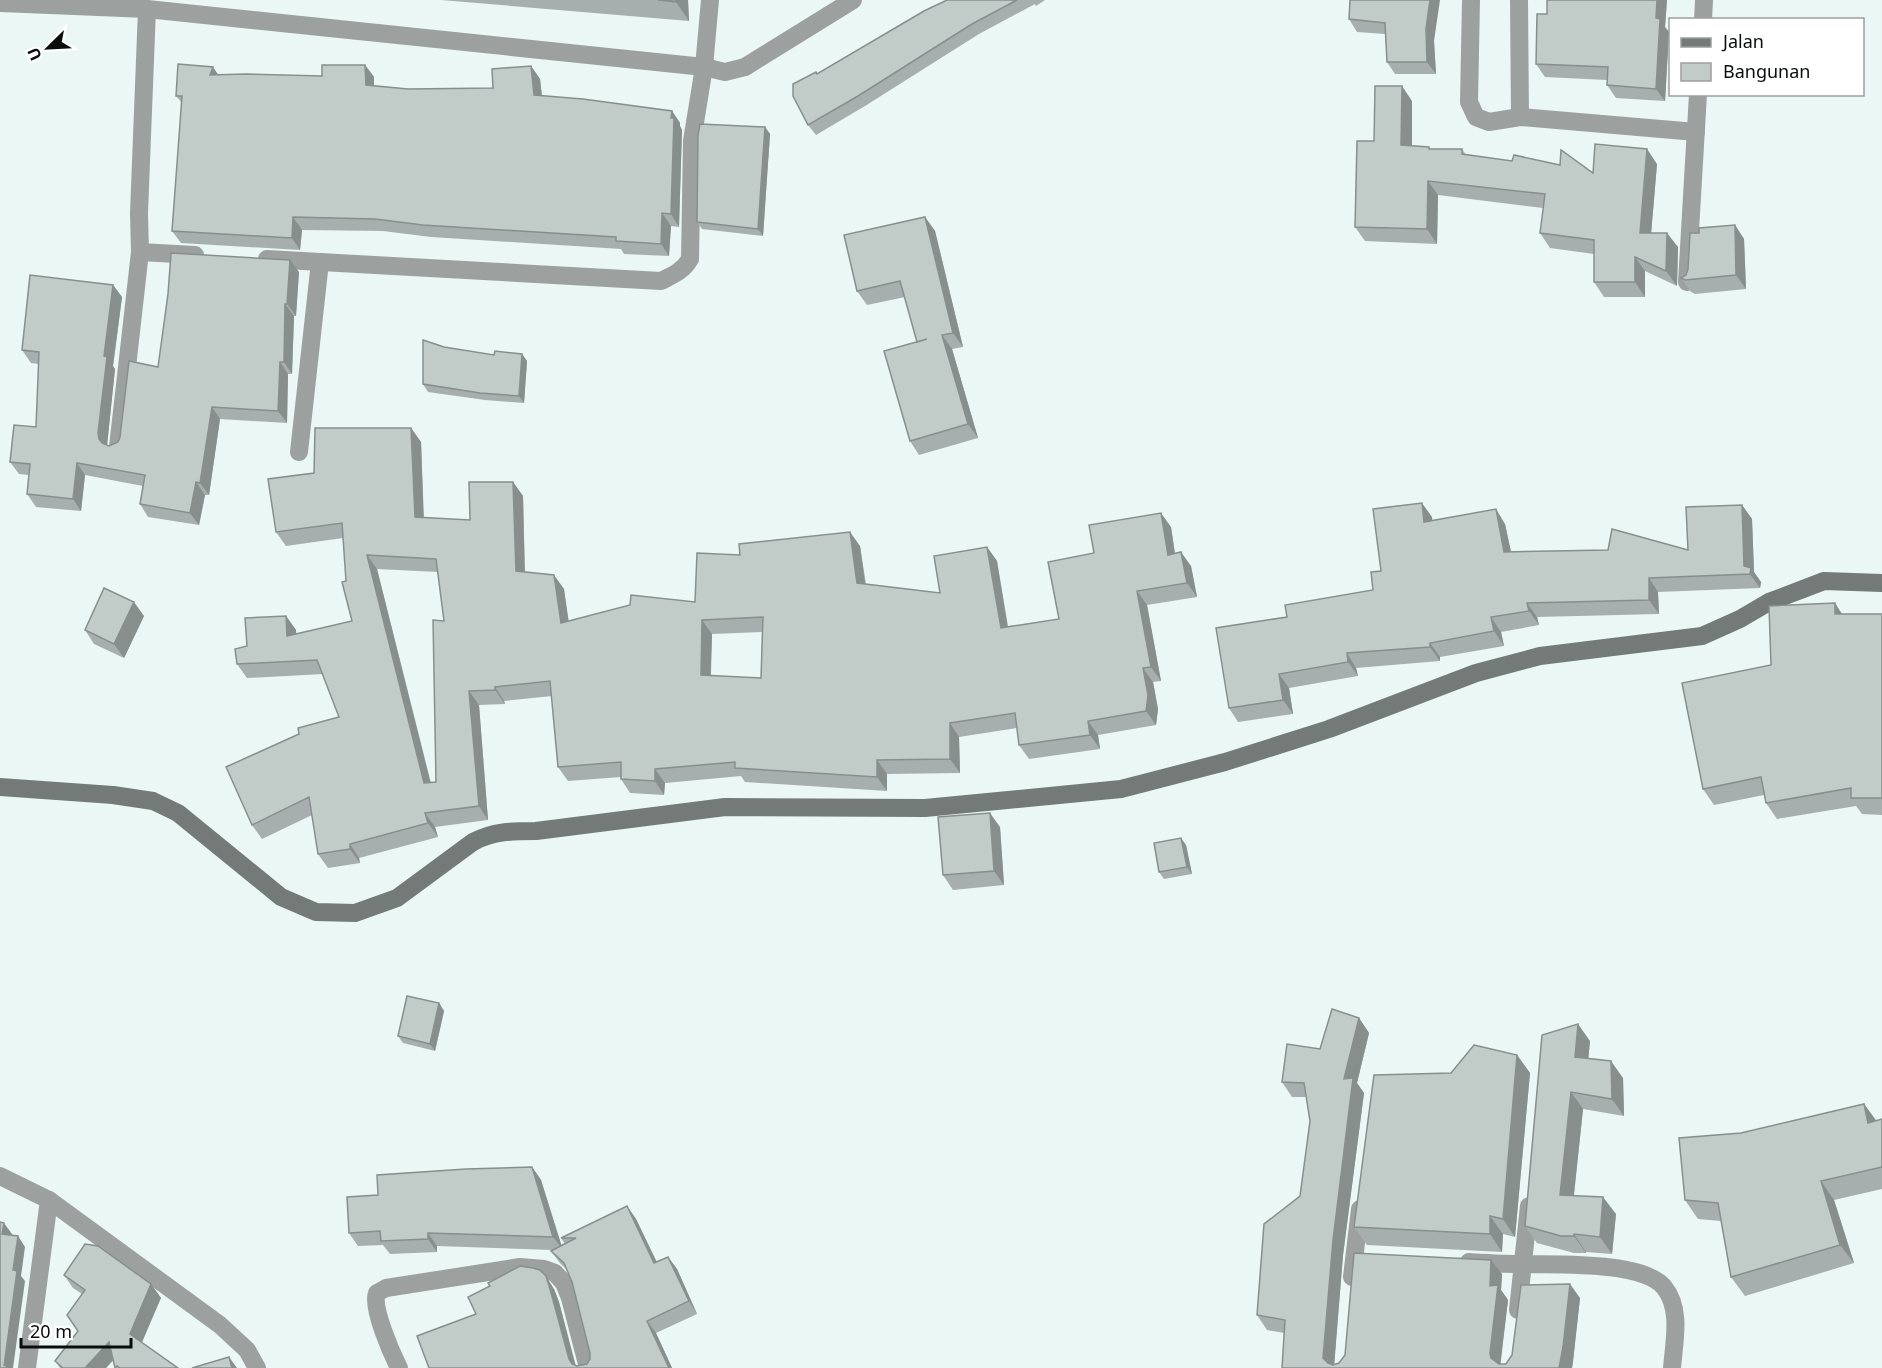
<svg xmlns="http://www.w3.org/2000/svg" width="1882" height="1368" font-family="'Noto Sans',sans-serif">
  <style>
    .lines { fill: none; stroke-linecap: round; stroke-linejoin: round }
    .street { stroke: #9ca1a0; stroke-width: 18 }
    .secondary { stroke: #737a78; stroke-width: 18 }
    .wall { fill: #a6afad; fill-rule: evenodd }
    .shaded-wall { fill: #878f8d }
    .building { fill: #c1ccc9; stroke: #878f8d; stroke-width: 1.5; fill-rule: evenodd }
  </style>
  <rect width="100%" height="100%" fill="#ebf7f4"/>
  <g class="lines">
    <g class="street">
      <polyline points="1471,0 1469,102 1476,117 1489,122 1520,117 1696,132"/>
      <polyline points="1519,0 1520,117"/>
      <polyline points="0,3 147,9 704,67 725,72 745,67 853,0"/>
      <polyline points="147,9 139,213 140,252 195,255"/>
      <polyline points="1703,20 1704,0"/>
      <path d="M267,259L661,281C673,275 683,271 690,259L692,141L704,67L710,0"/>
      <polyline points="1687,282 1698,94"/>
      <polyline points="118,447 140,252"/>
      <polyline points="299,452 320,262"/>
      <polyline points="0,1176 49,1200 220,1325 247,1350 257,1368"/>
      <path d="M1469,1262C1488,1263 1506,1264 1525,1264C1557,1265 1642,1261 1664,1287C1682,1309 1674,1342 1672,1368"/>
      <polyline points="1352,1277 1360,1209"/>
      <polyline points="1518,1310 1529,1206"/>
      <polyline points="27,1368 49,1200"/>
      <path d="M399,1368C392,1354 371,1307 377,1293L386,1288L520,1267L544,1269L555,1273L564,1283L570,1298L588,1368"/>
    </g>
    <path class="secondary" d="M0,787L113,795L153,801L178,813L281,897L316,912L355,913L397,898L473,842C493,831 513,831 536,831L725,807L925,808L1121,789L1225,762L1329,729L1476,673L1540,656L1702,636L1740,619L1769,602L1824,581L1882,583"/>
  </g>
  <g class="wall">
    <polygon points="441,0 688,0 689,21"/>
    <polygon points="947,0 1045,0 1036,6 1035,4 979,34 865,106 816,135 808,125"/>
    <polygon points="1350,0 1434,41 1436,74 1395,74 1387,62 1385,34 1357,32 1349,19"/>
    <polygon points="1547,0 1667,0 1665,27 1669,32 1665,101 1616,98 1607,85 1607,80 1545,77 1536,64 1547,14"/>
    <polygon points="365,65 374,77 374,86 408,89 493,88 531,66 540,79 542,96 672,111 680,123 680,126 682,130 679,227 671,226 669,256 624,254 621,249 431,237 383,231 302,230 300,250 181,243 172,231 182,103 176,96 218,75 322,76"/>
    <polygon points="1412,101 1412,146 1430,149 1462,149 1466,155 1593,173 1657,164 1651,233 1678,247 1677,286 1645,271 1645,297 1604,297 1594,282 1594,254 1550,248 1540,233 1543,208 1438,195 1437,244 1365,241 1355,227 1374,141"/>
    <polygon points="765,127 770,134 763,236 702,229 697,222"/>
    <polygon points="925,217 935,231 963,347 952,349 978,438 919,455 910,441 917,342 905,297 867,305 857,291"/>
    <polygon points="1735,225 1744,239 1746,289 1695,294 1691,292 1681,278 1686,275 1699,233"/>
    <polygon points="299,272 296,316 294,316 292,374 288,374 287,423 220,419 209,495 205,495 199,525 148,517 140,504 143,486 85,475 81,511 36,507 27,494 29,475 19,474 10,462 36,427 39,364 31,363 22,350 113,285 122,297 113,366 115,369 107,445 109,446 118,442 158,367"/>
    <polygon points="444,347 494,355 522,354 527,361 524,403 485,400 428,392 423,384"/>
    <path d="M411,428L421,442L424,518L470,520L513,482L523,496L525,572L564,589L568,621L695,602L740,555L860,546L866,584L940,593L987,547L997,561L1008,626L1059,619L1094,553L1171,527L1175,553L1191,566L1197,597L1147,605L1161,681L1153,682L1158,709L1156,725L1098,735L1100,749L1029,759L1019,745L1017,728L959,737L960,773L887,774V791L745,782L741,776L665,783L664,795L630,793L621,779V777L568,781L558,767L552,696L504,701L505,704L479,705L488,820L435,827L438,837L359,858L360,863L328,868L318,854L312,815L262,839L252,825L339,717L323,674L247,678L237,664L247,646L286,616L296,630V634L352,621L346,581L343,538L286,546L276,532L314,473ZM377,569L438,572L444,621L436,782L431,783ZM762,632L761,678L711,676L712,634Z"/>
    <polygon points="1742,505 1752,519 1754,572 1761,582 1760,588 1658,592 1659,614 1537,617 1539,625 1501,632 1504,646 1440,657 1440,661 1356,668 1358,676 1289,688 1293,714 1238,722 1229,708 1287,617 1373,590 1381,571 1432,517 1432,521 1505,524 1511,552 1688,550"/>
    <polygon points="1843,614 1882,614 1882,815 1862,814 1856,806 1777,819 1766,803 1764,795 1714,805 1703,789 1771,665"/>
    <polygon points="144,616 124,658 94,644 85,630"/>
    <polygon points="1000,827 1004,885 953,890 943,875"/>
    <polygon points="1186,845 1192,874 1164,879 1159,872"/>
    <polygon points="439,1003 444,1011 435,1051 403,1043 398,1036"/>
    <polygon points="1359,1018 1369,1033 1357,1083 1364,1093 1343,1255 1334,1364 1339,1363 1491,1260 1502,1274 1501,1290 1508,1300 1500,1364 1506,1364 1580,1298 1572,1368 1282,1368 1284,1333 1267,1330 1257,1315 1300,1196 1310,1121 1306,1097 1292,1097 1282,1082"/>
    <polygon points="1542,1035 1590,1041 1588,1059 1623,1078 1624,1116 1583,1109 1574,1195 1616,1214 1612,1254 1586,1252 1586,1253 1574,1253 1537,1243 1525,1226"/>
    <polygon points="1517,1055 1530,1073 1515,1237 1503,1234 1502,1252 1367,1245 1354,1227 1451,1073"/>
    <polygon points="1864,1104 1876,1121 1882,1119 1882,1189 1834,1200 1854,1263 1745,1296 1731,1277 1721,1221 1698,1219 1685,1200 1741,1133"/>
    <polygon points="532,1167 541,1180 561,1246 565,1244 561,1238 627,1206 636,1219 657,1262 668,1257 677,1269 697,1314 656,1333 672,1368 429,1368 554,1289 559,1302 576,1366 587,1364 590,1359 590,1353 572,1282 567,1270 560,1263 551,1251 553,1250 437,1246 437,1252 390,1254 383,1245 358,1246 349,1233"/>
    <polygon points="64,1275 151,1284 161,1298 120,1368 115,1368 113,1360 106,1368 60,1368 55,1361 78,1331 82,1294 73,1288"/>
  </g>
  <g class="shaded-wall">
    <polygon points="676,0 688,0 689,21 676,2"/>
    <polygon points="1430,0 1440,0 1434,41 1436,74 1427,62 1426,29"/>
    <polygon points="1657,0 1667,0 1665,27 1669,32 1665,101 1656,89"/>
    <polygon points="365,65 374,77 374,97 366,85"/>
    <polygon points="531,66 540,79 543,107 534,95"/>
    <polygon points="213,67 221,79 210,75"/>
    <polygon points="1402,86 1412,101 1412,160 1401,145"/>
    <polygon points="672,111 680,123 680,126 682,130 679,227 671,214 671,118"/>
    <polygon points="765,127 770,134 763,236 758,229"/>
    <polygon points="1647,149 1657,164 1650,247 1640,233"/>
    <polygon points="1428,181 1438,195 1437,244 1427,229"/>
    <polygon points="662,213 671,226 669,256 661,244"/>
    <polygon points="293,217 302,230 300,250 292,238"/>
    <polygon points="925,217 935,231 963,347 953,333"/>
    <polygon points="1735,225 1744,239 1746,289 1736,275"/>
    <polygon points="1667,233 1678,247 1677,286 1666,271"/>
    <polygon points="1635,257 1645,271 1645,297 1635,282"/>
    <polygon points="290,260 299,272 296,316 287,304"/>
    <polygon points="113,285 122,297 113,366 115,369 107,446 108,451 99,439 98,433 104,356"/>
    <polygon points="285,304 294,316 292,374 284,362"/>
    <polygon points="942,335 952,349 978,438 968,424"/>
    <polygon points="522,354 527,361 524,403 519,396"/>
    <polygon points="280,362 288,374 287,423 278,411"/>
    <polygon points="212,407 220,419 209,495 200,483"/>
    <polygon points="411,428 421,442 424,531 415,517"/>
    <polygon points="77,463 85,475 81,511 73,499"/>
    <polygon points="196,482 205,495 199,525 190,513"/>
    <polygon points="513,482 523,496 525,585 516,571"/>
    <polygon points="1422,503 1432,517 1434,536 1424,522"/>
    <polygon points="1742,505 1752,519 1754,572 1761,582 1760,588 1744,566"/>
    <polygon points="1496,509 1505,524 1514,566 1504,552"/>
    <polygon points="1161,513 1171,527 1177,569 1168,555"/>
    <polygon points="850,532 860,546 867,597 857,583"/>
    <polygon points="987,547 997,561 1010,642 1001,628"/>
    <polygon points="1181,552 1191,566 1197,597 1187,583"/>
    <polygon points="367,555 377,569 434,797 424,783"/>
    <polygon points="554,575 564,589 571,637 561,623"/>
    <polygon points="1649,578 1658,592 1659,614 1649,600"/>
    <polygon points="1137,591 1147,605 1161,681 1151,667"/>
    <polygon points="134,602 144,616 124,658 114,644"/>
    <polygon points="1527,603 1537,617 1539,625 1529,611"/>
    <polygon points="1835,603 1846,620 1835,614"/>
    <polygon points="286,616 296,630 297,650 287,636"/>
    <polygon points="1491,617 1501,632 1504,646 1494,631"/>
    <polygon points="702,620 712,634 710,689 701,675"/>
    <polygon points="1430,643 1440,657 1440,661 1430,647"/>
    <polygon points="1347,653 1356,668 1358,676 1348,662"/>
    <polygon points="1143,668 1153,682 1158,709 1156,725 1146,711"/>
    <polygon points="1279,674 1289,688 1293,714 1283,700"/>
    <polygon points="495,687 504,701 505,704 495,690"/>
    <polygon points="469,691 479,705 488,820 479,806"/>
    <polygon points="1088,721 1098,735 1100,749 1090,735"/>
    <polygon points="950,723 959,737 960,773 950,759"/>
    <polygon points="877,760 887,774 887,791 877,777"/>
    <polygon points="655,769 665,783 664,795 655,781"/>
    <polygon points="425,813 435,827 438,837 428,823"/>
    <polygon points="990,813 1000,827 1004,885 994,871"/>
    <polygon points="1181,838 1186,845 1192,874 1187,867"/>
    <polygon points="350,844 359,858 360,863 350,849"/>
    <polygon points="439,1003 444,1011 435,1051 430,1044"/>
    <polygon points="1359,1018 1369,1033 1357,1083 1364,1093 1343,1255 1334,1368 1331,1368 1323,1358 1344,1079"/>
    <polygon points="1578,1024 1590,1041 1587,1074 1575,1057"/>
    <polygon points="1517,1055 1530,1073 1515,1237 1503,1219"/>
    <polygon points="1611,1061 1623,1078 1624,1116 1612,1099"/>
    <polygon points="1571,1092 1583,1109 1572,1212 1560,1195"/>
    <polygon points="1864,1104 1878,1123 1868,1123"/>
    <polygon points="532,1167 541,1180 563,1250 553,1237"/>
    <polygon points="1821,1181 1834,1200 1854,1263 1840,1245"/>
    <polygon points="1603,1197 1616,1214 1612,1254 1600,1237"/>
    <polygon points="627,1206 636,1219 663,1276 654,1263"/>
    <polygon points="1490,1216 1503,1234 1502,1252 1490,1234"/>
    <polygon points="4,1223 12,1234 10,1245 2,1234"/>
    <polygon points="428,1233 437,1246 437,1252 428,1239"/>
    <polygon points="1574,1234 1586,1252 1586,1253 1574,1236"/>
    <polygon points="18,1236 25,1247 21,1276 25,1281 13,1368 5,1368 4,1366 13,1270"/>
    <polygon points="668,1257 677,1269 697,1314 689,1301"/>
    <polygon points="1491,1260 1502,1274 1501,1290 1508,1300 1500,1368 1491,1358 1490,1353"/>
    <polygon points="546,1276 554,1289 559,1302 576,1368 575,1368 569,1359"/>
    <polygon points="151,1284 161,1298 140,1347 130,1334"/>
    <polygon points="1570,1284 1580,1298 1573,1362 1572,1368 1559,1368"/>
    <polygon points="647,1321 656,1333 672,1368 669,1368"/>
    <polygon points="109,1342 118,1355 106,1368 85,1368"/>
    <polygon points="229,1357 237,1368 232,1368"/>
  </g>
  <g class="building">
    <polygon points="658,0 676,0 676,2"/>
    <polygon points="947,0 1017,0 972,24 858,96 808,125 793,96 793,84 816,72 817,74 924,11"/>
    <polygon points="1350,0 1430,0 1426,29 1427,62 1387,62 1385,23 1349,19"/>
    <polygon points="1547,0 1657,0 1656,18 1660,19 1656,89 1607,85 1608,67 1536,64 1537,14 1547,14"/>
    <polygon points="178,64 213,67 210,75 246,74 322,76 322,65 365,65 366,85 408,89 493,88 492,69 531,66 534,95 583,99 672,111 671,118 674,118 671,214 662,213 661,244 616,241 616,237 423,225 375,219 293,217 292,238 172,231 182,96 176,96"/>
    <polygon points="1375,86 1402,86 1401,145 1429,147 1429,149 1462,149 1462,154 1512,161 1514,155 1560,165 1561,150 1593,173 1595,144 1647,149 1640,233 1667,233 1666,271 1635,257 1635,282 1594,282 1594,240 1540,233 1545,194 1428,181 1427,229 1355,227 1357,141 1374,141"/>
    <polygon points="700,124 765,127 758,229 697,222 698,135"/>
    <polygon points="925,217 953,333 942,335 968,424 910,441 884,351 927,339 917,342 900,281 857,291 844,235"/>
    <polygon points="1735,225 1736,275 1685,280 1681,278 1686,275 1688,269 1690,233 1699,233 1699,228"/>
    <polygon points="171,253 290,260 287,304 285,304 284,362 280,362 278,411 212,407 200,483 196,482 190,513 140,504 145,475 77,463 73,499 27,494 30,464 10,462 14,425 36,427 39,352 22,350 30,275 113,285 104,356 107,357 98,433 99,439 102,443 109,446 118,442 120,437 129,361 158,367 168,294"/>
    <polygon points="423,340 444,347 494,355 495,351 522,354 519,396 480,393 423,384"/>
    <path d="M315,428H411L415,517L470,520L469,482H513L516,571L554,575L561,623L630,605L631,595L695,602L697,553L740,555L739,544L850,532L857,583L940,593L934,556L987,547L1001,628L1059,619L1048,562L1094,553L1089,525L1161,513L1168,555L1181,552L1187,583L1137,591L1151,667L1143,668L1148,695L1146,711L1088,721L1090,735L1019,745L1015,713L950,723V759L877,760V777L735,768V762L655,769V781L621,779V762L558,767L550,681L495,687V690L469,691L479,806L425,813L428,823L350,844V849L318,854L309,797L252,825L226,767L299,734L298,728L339,717L317,660L237,664L235,649L247,646L245,618L286,616L287,636L352,621L342,582L346,581L342,523L276,532L268,479L314,473ZM367,555L436,559L444,621L433,620L436,782L424,783ZM763,617L761,678L701,675L702,620Z"/>
    <polygon points="1422,503 1424,522 1496,509 1504,552 1608,550 1612,529 1688,550 1686,507 1742,505 1744,566 1751,568 1750,574 1649,578 1649,600 1527,603 1529,611 1491,617 1494,631 1430,643 1430,647 1347,653 1348,662 1279,674 1283,700 1229,708 1216,628 1287,617 1285,605 1373,590 1371,572 1381,571 1373,509"/>
    <polygon points="104,588 134,602 114,644 85,630"/>
    <polygon points="1835,603 1835,614 1882,614 1882,798 1851,798 1851,788 1766,803 1761,777 1703,789 1682,683 1771,665 1769,606"/>
    <polygon points="990,813 994,871 943,875 938,817"/>
    <polygon points="1181,838 1187,867 1159,872 1154,843"/>
    <polygon points="407,996 439,1003 430,1044 398,1036"/>
    <polygon points="1332,1009 1359,1018 1344,1079 1353,1078 1333,1240 1323,1358 1328,1363 1333,1365 1339,1363 1345,1355 1354,1253 1491,1260 1490,1286 1498,1285 1490,1353 1491,1358 1499,1364 1506,1364 1512,1355 1521,1285 1570,1284 1563,1347 1559,1368 1282,1368 1285,1320 1257,1315 1264,1224 1300,1196 1310,1121 1304,1083 1282,1082 1287,1044 1320,1049"/>
    <polygon points="1578,1024 1575,1057 1611,1061 1612,1099 1571,1092 1560,1195 1603,1197 1600,1237 1574,1234 1574,1236 1561,1236 1525,1226 1542,1035"/>
    <polygon points="1474,1045 1517,1055 1503,1219 1490,1216 1490,1234 1354,1227 1374,1075 1451,1073"/>
    <polygon points="1864,1104 1868,1123 1882,1119 1882,1167 1821,1181 1840,1245 1731,1277 1718,1203 1685,1200 1679,1138 1741,1133"/>
    <polygon points="532,1167 553,1237 428,1233 428,1239 381,1241 380,1231 349,1233 347,1197 378,1195 377,1175 466,1169"/>
    <polygon points="627,1206 654,1263 668,1257 689,1301 647,1321 669,1368 429,1368 417,1336 476,1314 468,1297 490,1286 488,1283 520,1266 533,1268 540,1270 546,1276 550,1289 569,1359 572,1364 577,1366 587,1364 590,1359 590,1353 572,1282 564,1263 551,1251 576,1238 561,1238"/>
    <polygon points="0,1222 4,1223 2,1234 18,1236 13,1270 17,1271 4,1366 7,1361 6,1368 0,1368"/>
    <polygon points="85,1244 98,1246 151,1284 130,1334 178,1368 120,1368 117,1366 115,1368 109,1342 85,1368 63,1368 55,1361 78,1331 67,1315 85,1290 64,1275"/>
    <polygon points="229,1357 232,1368 192,1368"/>
  </g>
  <rect x="1669" y="18" width="195" height="78" fill="#ffffff" stroke="#9d9e9e" stroke-width="1.5"/>
  <rect x="1681" y="38" width="30" height="9" fill="#737a78" stroke="#9d9e9e" stroke-width="1.5"/>
  <text x="1723" y="48" font-size="18" fill="#090d0c">Jalan</text>
  <rect x="1681" y="63" width="30" height="18" fill="#c1ccc9" stroke="#9d9e9e" stroke-width="1.5"/>
  <text x="1723" y="78" font-size="18" fill="#090d0c">Bangunan</text>
  <g transform="translate(48 48) rotate(246)" stroke="#ffffff" stroke-width="4.5" paint-order="stroke">
  <path d="M0-4.5L10 22L0 15L-10 22Z" fill="#090d0c"/>
  <text y="-9" font-size="16" font-weight="bold" text-anchor="middle" fill="#090d0c">U</text>
  </g>
  <path d="M21 1338v9h110v-9" fill="none" stroke="#090d0c" stroke-width="3"/>
  <text x="30" y="1338" font-size="18" fill="#090d0c" stroke="#ffffff" stroke-width="4.5" paint-order="stroke">20 m</text>
</svg>
